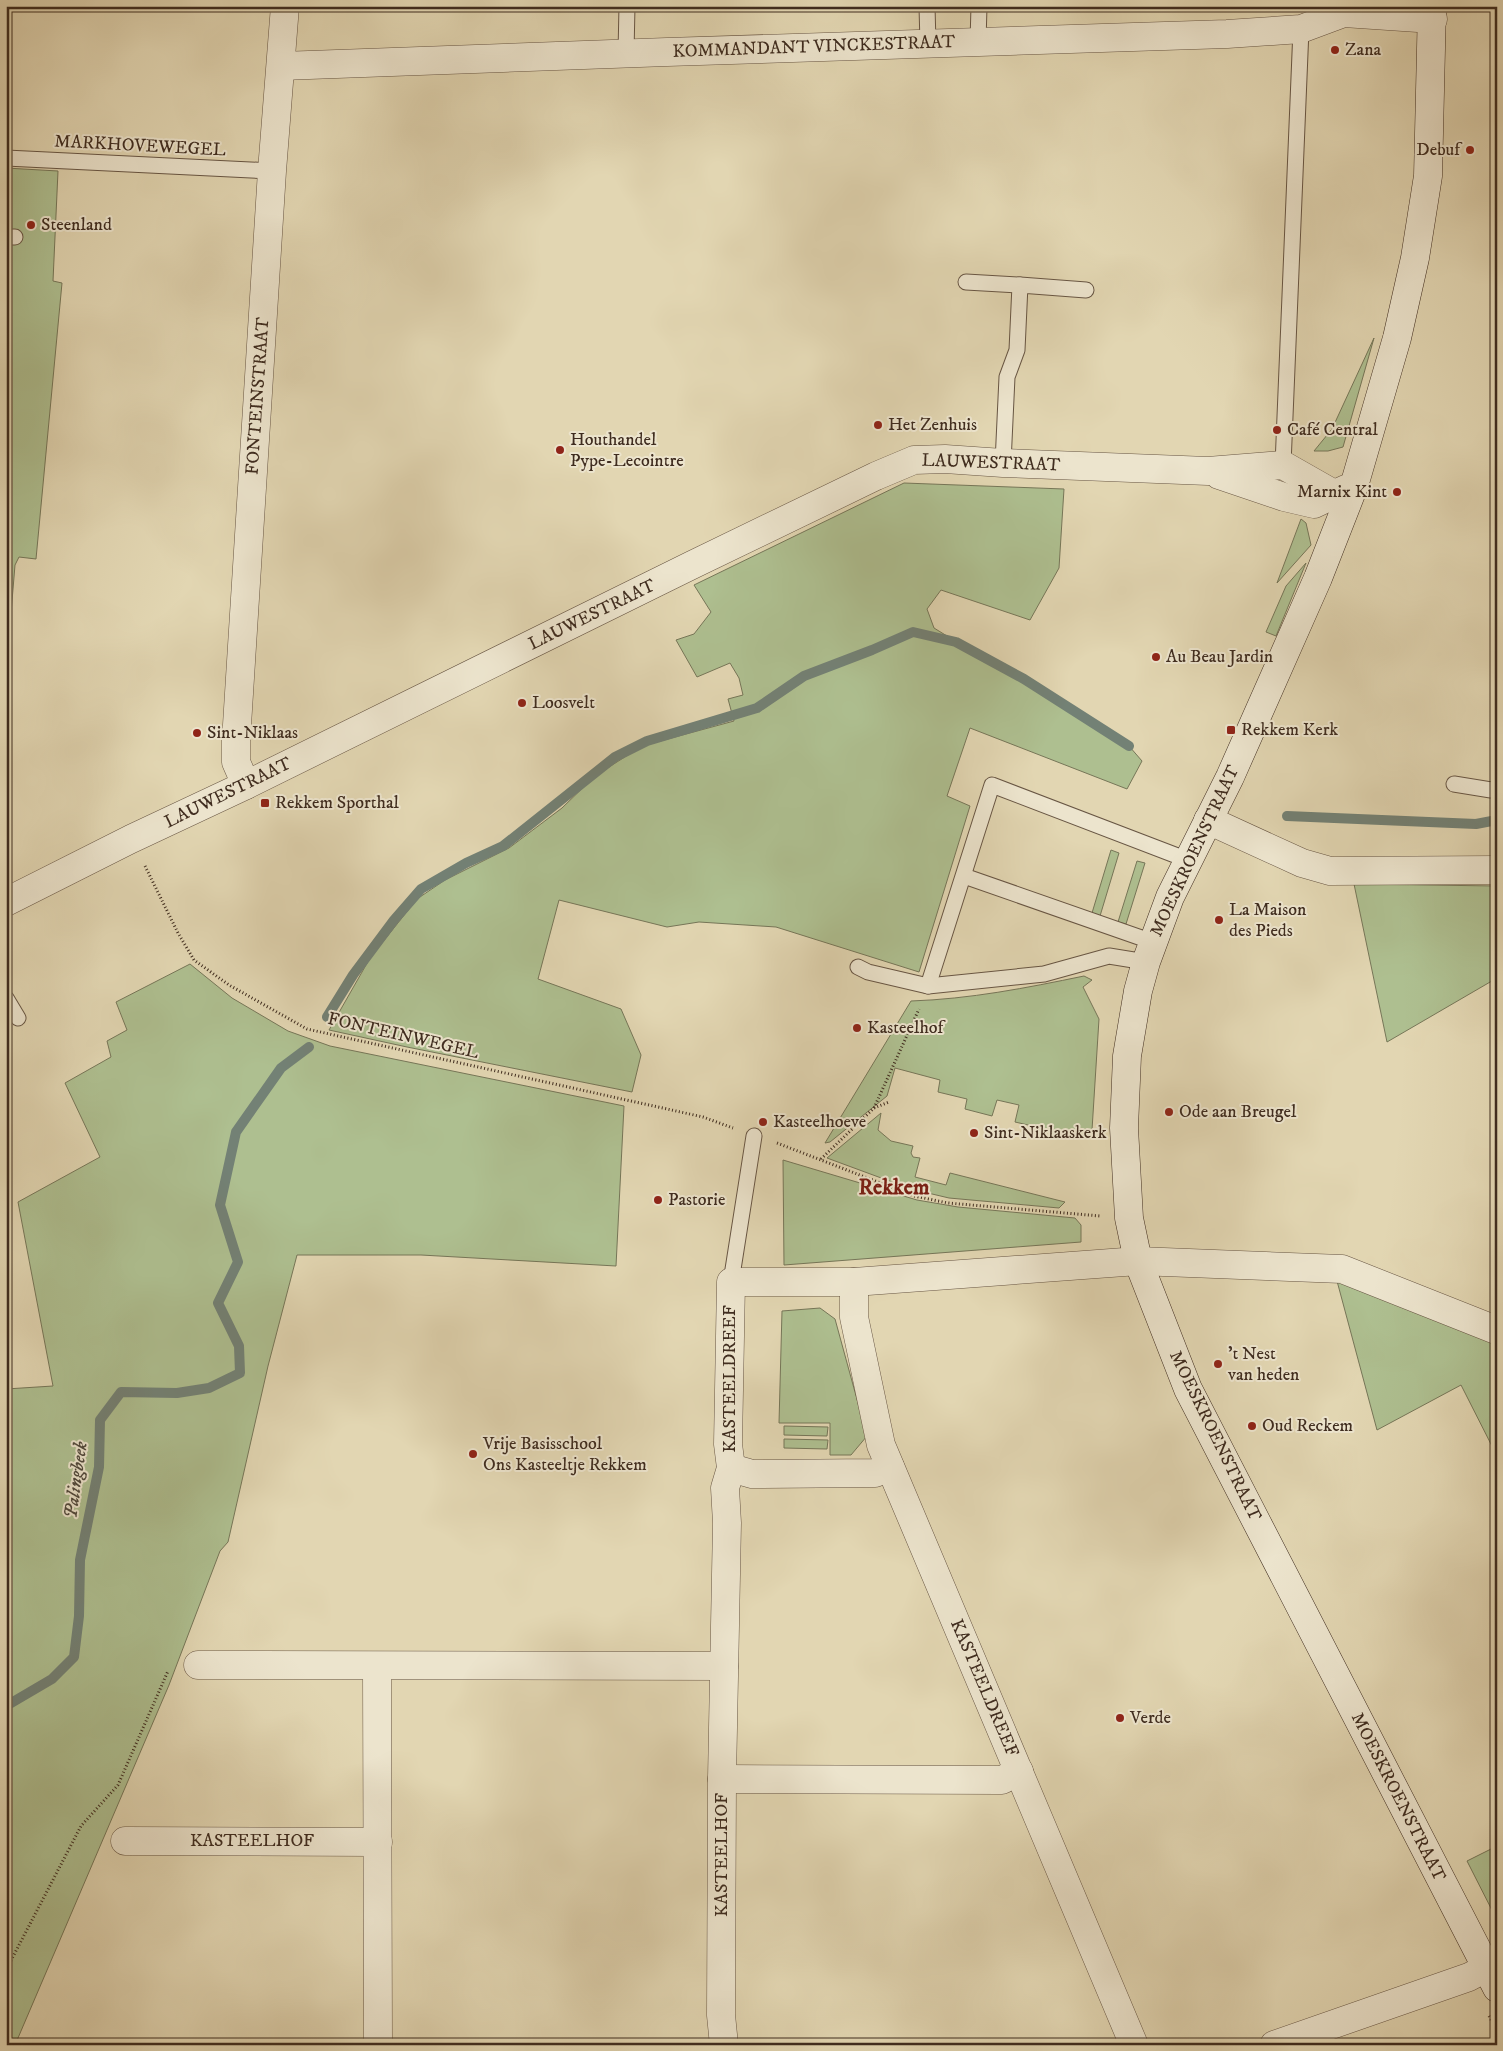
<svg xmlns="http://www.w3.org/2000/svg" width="1503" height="2051" font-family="'IM FELL DW Pica',serif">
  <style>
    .green { fill: #aebf90; stroke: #767658 }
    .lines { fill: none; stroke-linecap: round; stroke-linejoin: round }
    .stream { stroke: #738175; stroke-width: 10 }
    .service-casing { stroke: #685644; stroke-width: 17 }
    .minor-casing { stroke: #685644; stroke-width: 29 }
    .tertiary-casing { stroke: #685644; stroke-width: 29 }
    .secondary-casing { stroke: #3f2c1f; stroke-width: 29 }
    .path { stroke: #3f2c1f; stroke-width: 3; stroke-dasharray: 1 2.5; stroke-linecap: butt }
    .service { stroke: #ece4cd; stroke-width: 15 }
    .minor { stroke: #ece4cd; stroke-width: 28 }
    .tertiary { stroke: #ece4cd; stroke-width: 28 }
    .secondary { stroke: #ece4cd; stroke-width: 28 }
    .poi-dot { fill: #8f2418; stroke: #ece4cd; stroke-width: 2 }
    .labels { text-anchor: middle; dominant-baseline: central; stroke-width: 4; stroke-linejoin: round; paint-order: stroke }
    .street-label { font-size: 18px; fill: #3f2c1f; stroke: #ece4cd }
    .poi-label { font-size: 18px; fill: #3f2c1f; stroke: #ece4cd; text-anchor: start }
    .water-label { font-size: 19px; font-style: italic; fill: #50483c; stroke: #ece4cd }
    .district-label { font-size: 22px; font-weight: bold; fill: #7a1f14; stroke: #ece4cd }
  </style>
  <rect width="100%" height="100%" fill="#e2d6b2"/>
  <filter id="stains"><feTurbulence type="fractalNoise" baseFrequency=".004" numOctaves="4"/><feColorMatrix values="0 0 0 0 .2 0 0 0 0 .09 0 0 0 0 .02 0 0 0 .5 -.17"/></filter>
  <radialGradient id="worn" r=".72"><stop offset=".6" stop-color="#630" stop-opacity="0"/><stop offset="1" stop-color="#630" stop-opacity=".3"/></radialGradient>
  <g class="green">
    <polygon points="6,168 58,171 53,281 62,283 36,559 19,557 15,565 10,625 11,646 6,649"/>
    <polygon points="1374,338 1343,447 1328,451 1314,451 1332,429"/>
    <polygon points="904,483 1064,489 1059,568 1030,620 941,590 927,609 934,628 1012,676 1024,679 1129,746 1142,761 1127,789 970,728 947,796 970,806 919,972 776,927 699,922 667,927 559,900 538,979 621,1009 641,1055 632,1092 407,1047 329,1030 370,958 417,899 445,880 509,848 562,808 595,776 642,746 734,721 728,699 743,695 739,678 730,663 697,677 676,640 694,634 711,612 694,585"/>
    <polygon points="1301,519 1306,523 1311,545 1277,583"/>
    <polygon points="1306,563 1276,636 1266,632 1286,586"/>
    <polygon points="1111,850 1119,853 1100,916 1092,913"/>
    <polygon points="1137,861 1145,863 1126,924 1118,922"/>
    <polygon points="1354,884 1497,886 1497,978 1387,1042"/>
    <polygon points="190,964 232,998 288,1031 330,1046 624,1106 616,1266 421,1255 297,1255 268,1366 228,1542 220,1551 169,1685 15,2045 6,2045 6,1389 53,1386 18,1202 100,1157 65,1083 111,1057 107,1041 127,1030 116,1002"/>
    <path d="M1084,976L1092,980L1083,987L1099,1019L1092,1130L1080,1137L1015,1122L1019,1105L997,1100L992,1116L965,1109L967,1099L938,1092L940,1080L895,1068L887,1096L830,1142L825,1143L911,1001C970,999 1026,988 1084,976Z"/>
    <polygon points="881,1113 878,1130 891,1141 913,1146 911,1153 913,1157 920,1158 915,1177 946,1185 950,1173 1065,1202 1059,1208 949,1198 911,1189 827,1158"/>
    <polygon points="783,1160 917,1200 958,1207 1075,1218 1081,1225 1081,1242 784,1265"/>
    <polygon points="1337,1281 1497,1340 1497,1456 1461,1385 1377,1430"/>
    <polygon points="820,1308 835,1319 867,1436 851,1455 830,1455 830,1423 779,1423 782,1311"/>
    <polygon points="784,1426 828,1427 827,1436 784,1435"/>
    <polygon points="784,1439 828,1440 827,1449 784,1448"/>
    <polygon points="1497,1846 1497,1920 1467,1861"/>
  </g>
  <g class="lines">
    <g class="stream">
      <polyline points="1287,816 1476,824 1497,820"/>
      <polyline points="327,1017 353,975 394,920 421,889 466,863 503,846 615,757 647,741 757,708 804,676 872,650 913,632 956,642 1024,679 1129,746"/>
      <polyline points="6,1706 52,1679 74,1657 79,1616 80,1560 99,1467 100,1420 121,1392 177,1393 209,1388 240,1373 239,1346 218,1303 238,1262 220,1205 236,1132 281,1068 309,1047"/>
    </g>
    <g class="service-casing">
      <g id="service">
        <polyline points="927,6 928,44"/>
        <polyline points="978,42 979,6"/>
        <polyline points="626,53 627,6"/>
        <polyline points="6,158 272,171"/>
        <polyline points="6,237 15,237"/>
        <polyline points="966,282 1020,285"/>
        <polyline points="1003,463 1007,377 1017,350 1020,285 1086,290"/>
        <polyline points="1283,465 1301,29"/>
        <polyline points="1454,784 1491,790 1497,789"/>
        <polyline points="964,876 1153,942"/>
        <polyline points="858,967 868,972 928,986 1044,974 1109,956 1146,962"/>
        <polyline points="928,986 992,785 1188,860"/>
        <polyline points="6,998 18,1018"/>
        <polyline points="731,1282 754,1136"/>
      </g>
    </g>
    <g class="minor-casing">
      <g id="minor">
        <polyline points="281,66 667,52 1227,34 1301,29 1344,13 1433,19"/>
        <polyline points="246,785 236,762 236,741 272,171 285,6"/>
        <polyline points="1208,820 1302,863 1330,871 1497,870"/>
        <polyline points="854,1282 854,1317 881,1445 1134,2045"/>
        <polyline points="731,1468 752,1474 875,1473 890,1467"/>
        <polyline points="198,1665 724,1666"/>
        <polyline points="377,1667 378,2045"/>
        <polyline points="722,1779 1002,1780 1019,1771"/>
        <polyline points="125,1841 378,1842"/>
        <polyline points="724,2045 721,2015 722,1779 727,1523 725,1488 731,1468 728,1444 731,1282 854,1282 1138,1261 1342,1269 1496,1330"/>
        <polyline points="1274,2045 1469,1977 1486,1968"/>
      </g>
    </g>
    <g class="tertiary-casing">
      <g id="tertiary">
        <polyline points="1219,475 1284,497 1314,504 1346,489"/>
        <polyline points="6,902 131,839 246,785 692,565 876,476 914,460 945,459 1003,463 1208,471 1283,465 1334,494"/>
      </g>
    </g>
    <g class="secondary-casing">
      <polyline id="secondary" points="1432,6 1428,176 1415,258 1397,338 1354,486 1318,578 1230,777 1170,897 1146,962 1138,991 1127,1056 1124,1128 1129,1218 1138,1261 1188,1389 1497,1988"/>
    </g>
    <g class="path">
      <polyline points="145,866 178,933 194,960 229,985 307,1029 703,1117 733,1128"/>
      <polyline points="874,1108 919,1009"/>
      <polyline points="777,1143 914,1196 948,1203 1100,1216"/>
      <polyline points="821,1159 874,1108 889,1102"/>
      <polyline points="6,1970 81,1826 118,1785 168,1671"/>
      <polyline points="1489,2016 1497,2030"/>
    </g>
    <use href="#service" class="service"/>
    <use href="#minor" class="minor"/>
    <use href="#tertiary" class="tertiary"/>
    <use href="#secondary" class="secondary"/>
  </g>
  <g class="poi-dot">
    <circle cx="1335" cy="50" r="5"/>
    <circle cx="1470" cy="150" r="5"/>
    <circle cx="31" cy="225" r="5"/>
    <circle cx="878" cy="425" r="5"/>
    <circle cx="1277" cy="430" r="5"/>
    <circle cx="560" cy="450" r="5"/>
    <circle cx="1397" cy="492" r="5"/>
    <circle cx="1156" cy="657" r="5"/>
    <circle cx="522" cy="703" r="5"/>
    <rect x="1226" y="725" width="10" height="10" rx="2.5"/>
    <circle cx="197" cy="733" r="5"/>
    <rect x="260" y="798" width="10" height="10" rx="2.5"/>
    <circle cx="1219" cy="920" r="5"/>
    <circle cx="857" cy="1028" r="5"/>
    <circle cx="1169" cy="1112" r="5"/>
    <circle cx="763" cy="1122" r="5"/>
    <circle cx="974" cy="1133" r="5"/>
    <circle cx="658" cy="1200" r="5"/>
    <circle cx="1218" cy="1364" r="5"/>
    <circle cx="1252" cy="1426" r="5"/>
    <circle cx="473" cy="1454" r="5"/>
    <circle cx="1120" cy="1718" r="5"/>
  </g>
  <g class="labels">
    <g class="street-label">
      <text transform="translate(814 47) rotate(-2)">KOMMANDANT VINCKESTRAAT</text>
      <text transform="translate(140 146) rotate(3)">MARKHOVEWEGEL</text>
      <text transform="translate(258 396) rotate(-86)">FONTEINSTRAAT</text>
      <text transform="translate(991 463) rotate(2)">LAUWESTRAAT</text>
      <text transform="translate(592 615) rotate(-26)">LAUWESTRAAT</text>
      <text transform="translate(228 793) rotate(-26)">LAUWESTRAAT</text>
      <text transform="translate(1195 851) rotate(-65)">MOESKROENSTRAAT</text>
      <text transform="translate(403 1036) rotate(13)">FONTEINWEGEL</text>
      <text transform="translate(730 1379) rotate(-90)">KASTEELDREEF</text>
      <text transform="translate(1215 1436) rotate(64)">MOESKROENSTRAAT</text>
      <text transform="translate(984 1688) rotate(67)">KASTEELDREEF</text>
      <text transform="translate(1398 1797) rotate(63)">MOESKROENSTRAAT</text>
      <text x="252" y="1841">KASTEELHOF</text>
      <text transform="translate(722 1855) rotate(-90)">KASTEELHOF</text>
    </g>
    <g class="poi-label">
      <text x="1345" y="50">Zana</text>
      <text x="1460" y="150" text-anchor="end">Debuf</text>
      <text x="41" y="225">Steenland</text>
      <text x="888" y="425">Het Zenhuis</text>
      <text x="1287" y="430">Café Central</text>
      <text x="570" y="440">Houthandel<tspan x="570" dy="21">Pype-Lecointre</tspan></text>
      <text x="1387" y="492" text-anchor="end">Marnix Kint</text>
      <text x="1166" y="657">Au Beau Jardin</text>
      <text x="532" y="703">Loosvelt</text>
      <text x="1241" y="730">Rekkem Kerk</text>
      <text x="207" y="733">Sint-Niklaas</text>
      <text x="275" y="803">Rekkem Sporthal</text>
      <text x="1229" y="910">La Maison<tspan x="1229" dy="21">des Pieds</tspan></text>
      <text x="867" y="1028">Kasteelhof</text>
      <text x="1179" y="1112">Ode aan Breugel</text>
      <text x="773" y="1122">Kasteelhoeve</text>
      <text x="984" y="1133">Sint-Niklaaskerk</text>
      <text x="668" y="1200">Pastorie</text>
      <text x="1228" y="1354">'t Nest<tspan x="1228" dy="21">van heden</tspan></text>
      <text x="1262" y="1426">Oud Reckem</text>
      <text x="483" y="1444">Vrije Basisschool<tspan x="483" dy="21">Ons Kasteeltje Rekkem</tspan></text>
      <text x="1130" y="1718">Verde</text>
    </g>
    <g class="water-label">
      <text transform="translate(76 1480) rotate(-82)">Palingbeek</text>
    </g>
    <g class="district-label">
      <text x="894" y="1187">Rekkem</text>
    </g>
  </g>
  <rect width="1503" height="2051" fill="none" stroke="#e2d6b2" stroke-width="25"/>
  <rect x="8" y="8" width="1488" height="2036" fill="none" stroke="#3f2c1f" stroke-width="2.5"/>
  <rect x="12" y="12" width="1478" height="2026" fill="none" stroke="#3f2c1f"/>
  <rect width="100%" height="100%" filter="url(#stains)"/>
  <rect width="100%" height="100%" fill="url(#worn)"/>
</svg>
